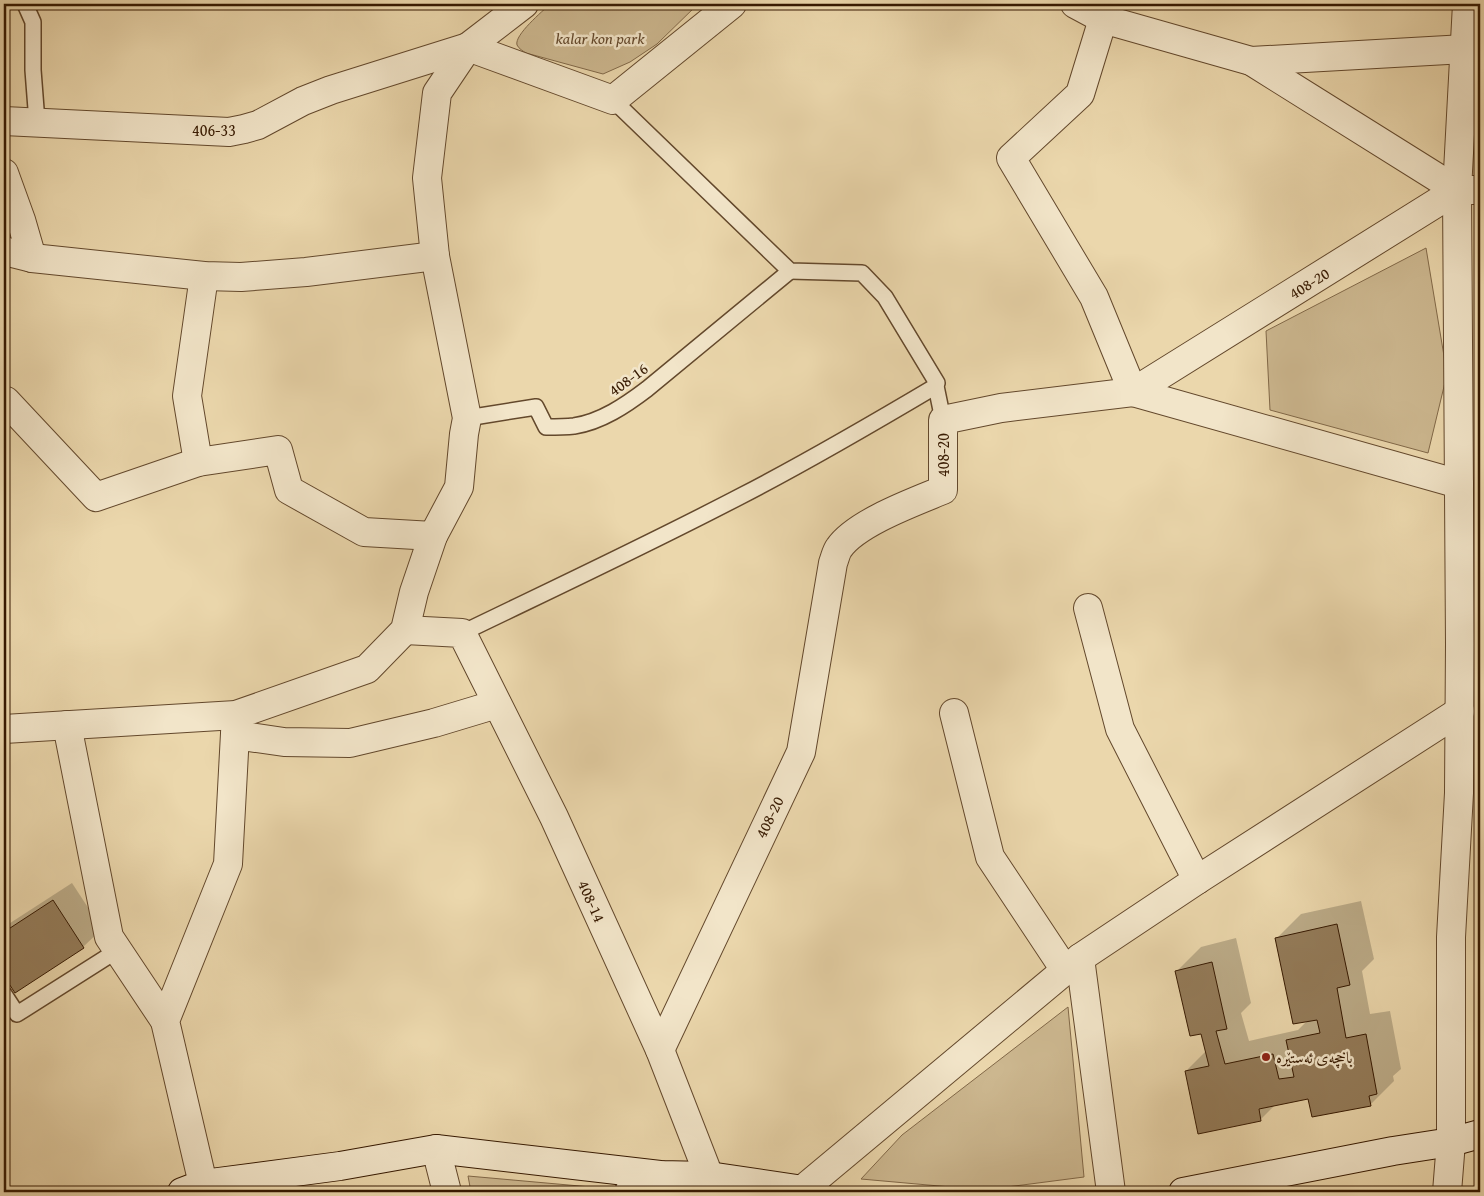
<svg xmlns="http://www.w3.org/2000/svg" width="1484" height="1196" font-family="'Gentium Book Plus',Amiri,serif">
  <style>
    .green { fill: #ccb78f; stroke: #816848 }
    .shadow { fill: #0003 }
    .building { fill: #947c5a; stroke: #361901 }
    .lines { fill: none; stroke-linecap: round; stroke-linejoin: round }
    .service-casing { stroke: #63482c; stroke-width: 18 }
    .minor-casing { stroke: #63482c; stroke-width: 30 }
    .tertiary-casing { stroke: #63482c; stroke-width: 30 }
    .secondary-casing { stroke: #361901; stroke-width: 30 }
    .service { stroke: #f2e5c9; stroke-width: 15 }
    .minor { stroke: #f2e5c9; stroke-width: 28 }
    .tertiary { stroke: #f2e5c9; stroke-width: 28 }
    .secondary { stroke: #f2e5c9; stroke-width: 28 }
    .poi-dot { fill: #8f2418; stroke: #f2e5c9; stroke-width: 2 }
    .labels { text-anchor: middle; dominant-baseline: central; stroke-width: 5; stroke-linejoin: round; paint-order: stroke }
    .park-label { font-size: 16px; font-style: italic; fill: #63482c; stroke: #f2e5c9 }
    .street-label { font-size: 16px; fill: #361901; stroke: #f2e5c9 }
    .poi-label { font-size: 16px; fill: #361901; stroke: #f2e5c9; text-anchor: start }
  </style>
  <rect width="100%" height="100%" fill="#ebd7ac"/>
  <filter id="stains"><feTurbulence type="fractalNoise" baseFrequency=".004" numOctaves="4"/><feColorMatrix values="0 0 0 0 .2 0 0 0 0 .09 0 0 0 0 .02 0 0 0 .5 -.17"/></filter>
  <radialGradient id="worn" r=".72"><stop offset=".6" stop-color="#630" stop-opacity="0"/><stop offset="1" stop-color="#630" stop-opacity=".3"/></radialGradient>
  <g class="green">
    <path d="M550,4H698L657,44L630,62L603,74L526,53C523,51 519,49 517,45C514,35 543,11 550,4Z"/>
    <polygon points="1426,248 1447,374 1428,453 1270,410 1266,331"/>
    <polygon points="1068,1007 1084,1177 984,1190 861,1179 902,1135"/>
    <polygon points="468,1176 602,1188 594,1192 471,1192"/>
  </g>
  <g class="shadow">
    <polygon points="4,147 21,189 4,206"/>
    <polygon points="72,883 102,929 83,947 16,991 4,973 4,927"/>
    <polygon points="1361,901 1374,959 1362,971 1370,1014 1390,1011 1401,1069 1393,1076 1394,1081 1370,1105 1309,1098 1276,1104 1261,1119 1186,1071 1206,1051 1202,1032 1177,971 1201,947 1236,938 1251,1003 1241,1013 1249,1041 1298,1030 1308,1020 1276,939 1301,914"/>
  </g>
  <g class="building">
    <polygon points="53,900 84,948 15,993 4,976 4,932"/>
    <polygon points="1337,924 1350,985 1337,988 1346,1038 1366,1034 1377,1094 1369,1096 1371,1106 1312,1117 1308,1099 1259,1109 1261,1121 1198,1134 1185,1071 1209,1066 1201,1034 1190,1036 1175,971 1212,962 1227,1029 1216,1031 1225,1064 1273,1054 1279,1079 1294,1077 1286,1040 1320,1033 1317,1020 1293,1024 1275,938"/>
  </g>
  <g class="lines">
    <g class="service-casing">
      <g id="service">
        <polyline points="25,4 33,22 33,70 37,122"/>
        <polyline points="613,100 790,271 862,273 885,297 937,383 936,386 943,420"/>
        <path d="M467,418L536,407L546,427C556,427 565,427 574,426C601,422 626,405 647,389L790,271"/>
        <path d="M462,633C555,588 649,544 741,496C807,462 872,424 936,386"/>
        <polyline points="4,994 17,1014 118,950"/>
      </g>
    </g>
    <g class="minor-casing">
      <g id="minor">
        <polyline points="1075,4 1103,19 1251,61 1457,190"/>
        <polyline points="1103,19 1080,94 1011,158 1094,297 1133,392 1459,484"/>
        <polyline points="1251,61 1465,49"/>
        <polyline points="4,121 229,132 244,129 258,125 303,101 331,90 468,47 613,100 732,4"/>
        <polyline points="4,173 21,220 32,258"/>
        <polyline points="4,251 32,258 204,276 241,277 306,272 435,256"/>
        <polyline points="4,401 6,401 96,497 198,462 278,450 289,490 364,532 433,536"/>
        <polyline points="198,462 187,396 204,276"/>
        <polyline points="1088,608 1120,729 1197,880"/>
        <polyline points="405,630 462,633 554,817 660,1050 709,1176 711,1192"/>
        <polyline points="954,713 990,857 1065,970"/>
        <polyline points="67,725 109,937 165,1021"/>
        <polyline points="235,735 284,742 350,743 434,723 497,704"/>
        <polyline points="1080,958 1111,1192"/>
        <path d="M660,1050L801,752L833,563C835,558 836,552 839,548C856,523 914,502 943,490V420L1001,408L1133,392L1457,190H1480"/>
        <polyline points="436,1149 447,1192"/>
        <polyline points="203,1184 165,1021 228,864 236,715"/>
        <polyline points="802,1190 1080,958 1197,880 1460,711"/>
        <polyline points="629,1192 660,1175"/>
        <polyline points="1447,1192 1451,1142 1451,937 1459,793 1460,644 1457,190 1467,4"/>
      </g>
    </g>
    <g class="tertiary-casing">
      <polyline id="tertiary" points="4,729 236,715 367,669 405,630 414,592 433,536 459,487 464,434 467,418 435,256 427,178 437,93 468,47 524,4"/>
    </g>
    <g class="secondary-casing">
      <g id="secondary">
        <polyline points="182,1192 203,1184 340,1166 436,1149 660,1175 709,1176 817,1192"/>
        <polyline points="1183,1192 1393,1151 1451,1142 1480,1134"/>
      </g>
    </g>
    <use href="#service" class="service"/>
    <use href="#minor" class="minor"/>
    <use href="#tertiary" class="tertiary"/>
    <use href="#secondary" class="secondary"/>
  </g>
  <circle class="poi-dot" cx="1266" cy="1057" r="5"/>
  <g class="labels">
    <g class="park-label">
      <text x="600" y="38">kalar kon park</text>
    </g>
    <g class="street-label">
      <text x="214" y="130">406-33</text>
      <text transform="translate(1309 283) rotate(-32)">408-20</text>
      <text transform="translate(628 379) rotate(-36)">408-16</text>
      <text transform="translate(943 455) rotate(-90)">408-20</text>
      <text transform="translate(769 817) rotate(-64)">408-20</text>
      <text transform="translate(592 901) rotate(66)">408-14</text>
    </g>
    <g class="poi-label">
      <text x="1276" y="1057">باخچەی ئەستێرە</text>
    </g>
  </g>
  <rect width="1484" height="1196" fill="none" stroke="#ebd7ac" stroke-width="20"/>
  <rect x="5" y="5" width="1474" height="1186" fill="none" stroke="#361901" stroke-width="2.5"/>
  <rect x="10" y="10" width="1464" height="1176" fill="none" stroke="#361901"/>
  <rect width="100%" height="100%" filter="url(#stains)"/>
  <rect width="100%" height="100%" fill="url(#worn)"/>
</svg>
